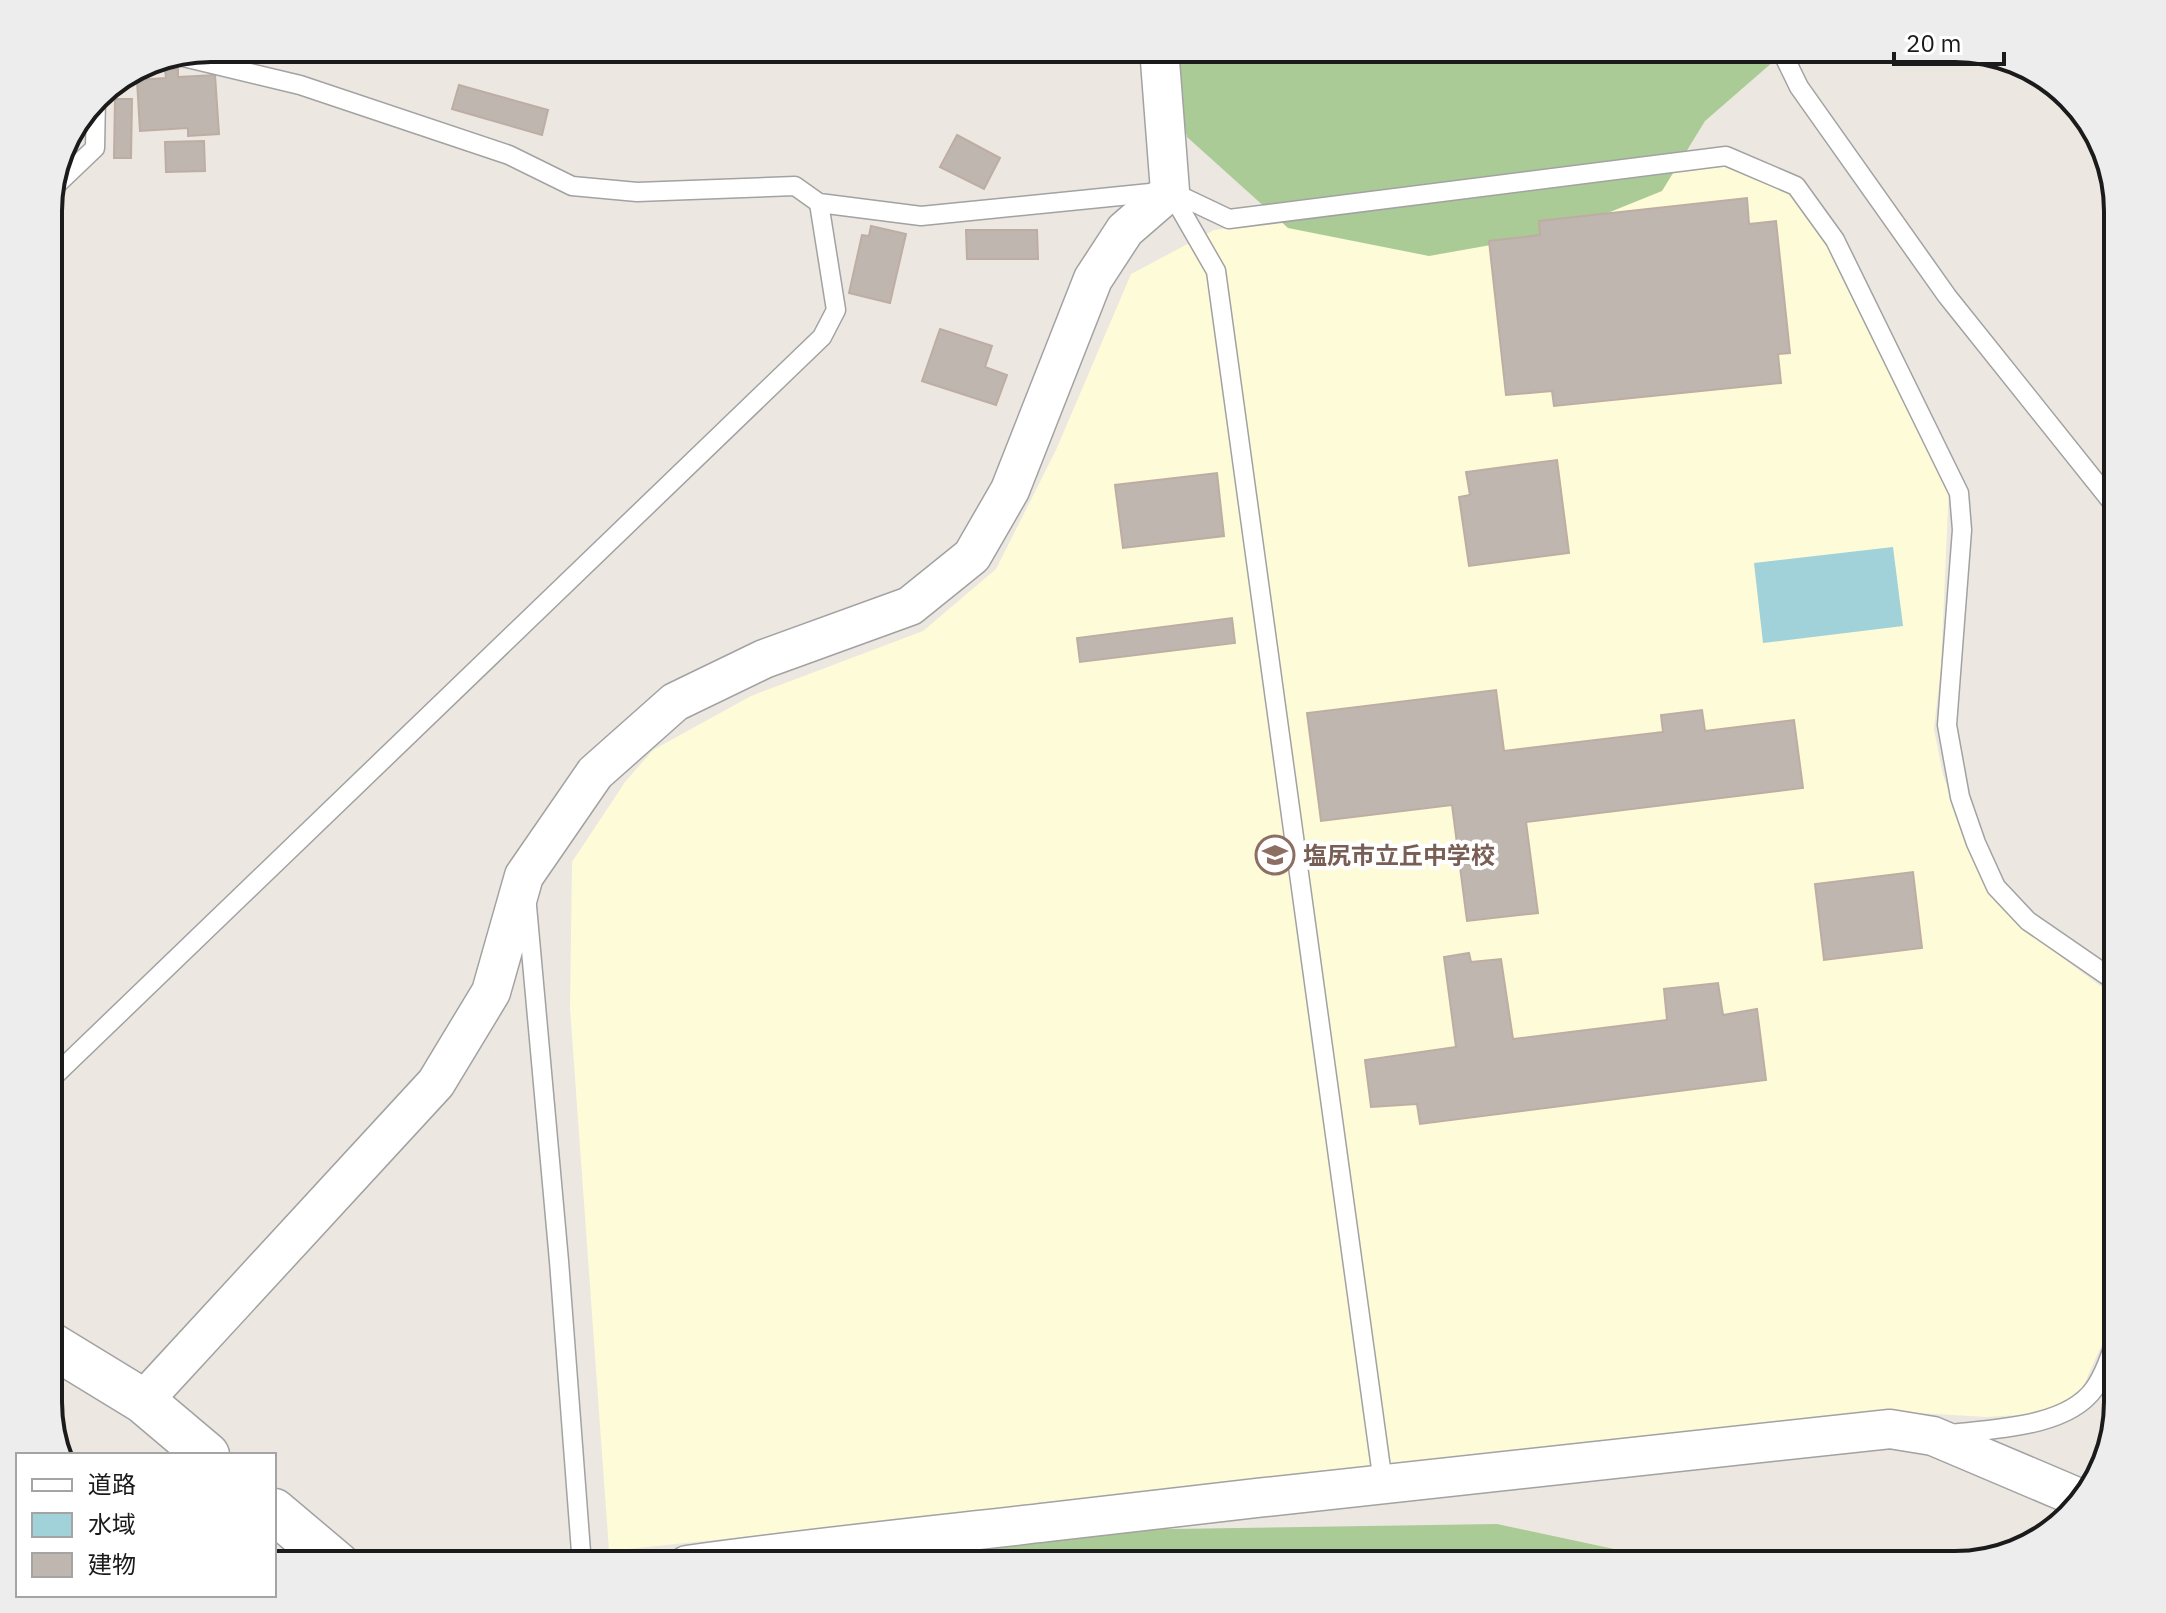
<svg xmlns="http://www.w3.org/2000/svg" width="2166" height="1613" font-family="'IBM Plex Sans','Noto Sans JP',sans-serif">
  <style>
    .education { fill: #fefbd8 }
    .forest { fill: #aacb96 }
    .water { fill: #a1d1d9 }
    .building { fill: #c0b6b0; stroke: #bdada3; stroke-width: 2 }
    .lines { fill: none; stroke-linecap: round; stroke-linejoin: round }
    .service-casing { stroke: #a2a2a2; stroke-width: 21 }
    .minor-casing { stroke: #a2a2a2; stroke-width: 41 }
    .tertiary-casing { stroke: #a2a2a2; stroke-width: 47 }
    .service { stroke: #fff; stroke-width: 18 }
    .minor { stroke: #fff; stroke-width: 38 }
    .tertiary { stroke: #fff; stroke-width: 44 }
    .labels { text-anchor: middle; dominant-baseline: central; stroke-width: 8; stroke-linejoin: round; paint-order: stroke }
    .education-label { font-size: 24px; font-weight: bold; fill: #785e54; stroke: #fff; text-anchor: start }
    .rim { fill: none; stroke: #1b1b1b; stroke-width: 4 }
  </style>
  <rect width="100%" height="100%" fill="#ece7e0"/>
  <polygon class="education" points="1726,156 1796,186 1835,240 1949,487 1941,666 1934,729 1943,775 1970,848 1986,886 2020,926 2118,999 2118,1302 2114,1317 2083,1387 2060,1405 2036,1414 1987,1417 1882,1411 1417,1462 841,1531 761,1535 609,1551 570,1008 572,862 625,782 653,750 751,696 923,631 996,569 1056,450 1131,274 1214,230"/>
  <g class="forest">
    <polygon points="1167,48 1789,48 1705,121 1662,191 1558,233 1429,256 1288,228 1187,137"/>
    <polygon points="1497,1524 1689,1565 823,1565 1103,1530"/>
  </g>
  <polygon class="water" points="1893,547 1903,626 1763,643 1754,563"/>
  <g class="building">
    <polygon points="178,69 178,77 215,75 219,134 188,136 188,128 140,131 137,80 166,78 165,70"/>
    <polygon points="459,85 548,110 542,135 452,109"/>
    <polygon points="115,99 132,99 131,158 114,158"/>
    <polygon points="957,135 1000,158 984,189 940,167"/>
    <polygon points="204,141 205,171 166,172 165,142"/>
    <polygon points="1747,198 1749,224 1776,221 1790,353 1778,354 1781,383 1554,406 1552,391 1506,395 1489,241 1540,235 1539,221"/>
    <polygon points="871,226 906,234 890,303 849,293 862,235 869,236"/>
    <polygon points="966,230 1037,230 1038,259 967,259"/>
    <polygon points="940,329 992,346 985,367 1007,375 996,405 922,381"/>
    <polygon points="1557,460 1569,553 1469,566 1459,497 1470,495 1466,472"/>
    <polygon points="1217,473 1224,536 1123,548 1115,485"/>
    <polygon points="1232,618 1235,643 1080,662 1077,638"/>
    <polygon points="1496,690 1504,751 1663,732 1661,715 1702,710 1705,731 1794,720 1803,788 1526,822 1538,913 1467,921 1452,805 1321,821 1307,713"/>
    <polygon points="1913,872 1922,948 1824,960 1815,884"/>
    <polygon points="1469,953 1471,962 1501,959 1513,1039 1667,1020 1664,989 1718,983 1723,1015 1757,1009 1766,1080 1420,1124 1417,1104 1371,1107 1365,1060 1456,1047 1444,957"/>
  </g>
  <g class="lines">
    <g class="service-casing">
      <g id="service">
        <polyline points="1780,48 1799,87 1947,296 2115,506 2118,515"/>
        <polyline points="175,55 300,85 509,155 572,186 637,192 795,186 819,203 921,216 1170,191 1229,219 1726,156 1796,186 1835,240 1959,493 1962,530 1947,725 1960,797 1976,843 1996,887 2028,921 2118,983"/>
        <polyline points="51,190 95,148 96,98"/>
        <polyline points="1170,191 1216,271 1383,1483"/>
        <polyline points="527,906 559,1261 582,1565"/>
        <polyline points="48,1082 822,337 836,310 819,203"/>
        <path d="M1950,1434C1994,1429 2067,1427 2094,1389C2105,1374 2113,1349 2118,1332"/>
      </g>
    </g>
    <g class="minor-casing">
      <g id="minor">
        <polyline points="143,1401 436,1083 491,992 524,876 595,773 675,702 764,659 910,606 972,556 1010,490 1093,279 1125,230 1170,191 1159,48"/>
        <path d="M687,1565C808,1548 929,1536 1049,1522C1329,1489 1609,1459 1890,1429L1933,1436L2084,1500"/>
      </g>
    </g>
    <g class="tertiary-casing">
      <g id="tertiary">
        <polyline points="48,1343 143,1401 207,1455"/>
        <polyline points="274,1511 338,1565"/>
      </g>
    </g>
    <use href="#service" class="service"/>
    <use href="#minor" class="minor"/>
    <use href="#tertiary" class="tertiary"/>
  </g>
  <defs>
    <g id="school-ring" transform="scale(2)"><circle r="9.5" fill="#fff" stroke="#8d6e63" stroke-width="1.5"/><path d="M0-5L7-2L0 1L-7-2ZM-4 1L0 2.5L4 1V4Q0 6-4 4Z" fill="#8d6e63"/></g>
  </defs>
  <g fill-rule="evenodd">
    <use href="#school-ring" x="1275" y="855"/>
  </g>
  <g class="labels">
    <g class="education-label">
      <text x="1303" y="855">塩尻市立丘中学校</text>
    </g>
  </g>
  <path d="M0 0H2166V1613H0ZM211 62H1955A149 149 0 0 1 2104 211V1402A149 149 0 0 1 1955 1551H211A149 149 0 0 1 62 1402V211A149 149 0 0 1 211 62Z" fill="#ededed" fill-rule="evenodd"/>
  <path class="rim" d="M211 62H1955A149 149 0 0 1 2104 211V1402A149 149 0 0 1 1955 1551H211A149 149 0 0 1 62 1402V211A149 149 0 0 1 211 62Z"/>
  <rect x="16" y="1453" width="260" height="144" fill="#ffffff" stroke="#a4a4a4" stroke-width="2"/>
  <rect x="32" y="1479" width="40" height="12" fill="#ffffff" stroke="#a4a4a4" stroke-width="2"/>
  <text x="88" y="1493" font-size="24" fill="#1b1b1b">道路</text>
  <rect x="32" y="1513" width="40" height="24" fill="#a1d1d9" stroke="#a4a4a4" stroke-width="2"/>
  <text x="88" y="1533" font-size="24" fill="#1b1b1b">水域</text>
  <rect x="32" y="1553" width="40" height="24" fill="#c0b6b0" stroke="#a4a4a4" stroke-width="2"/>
  <text x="88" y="1573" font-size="24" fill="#1b1b1b">建物</text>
  <path d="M1894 52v12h110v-12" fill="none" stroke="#1b1b1b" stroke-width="4"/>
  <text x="1906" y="52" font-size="24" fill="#1b1b1b" stroke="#ffffff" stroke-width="6" paint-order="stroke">20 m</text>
</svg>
